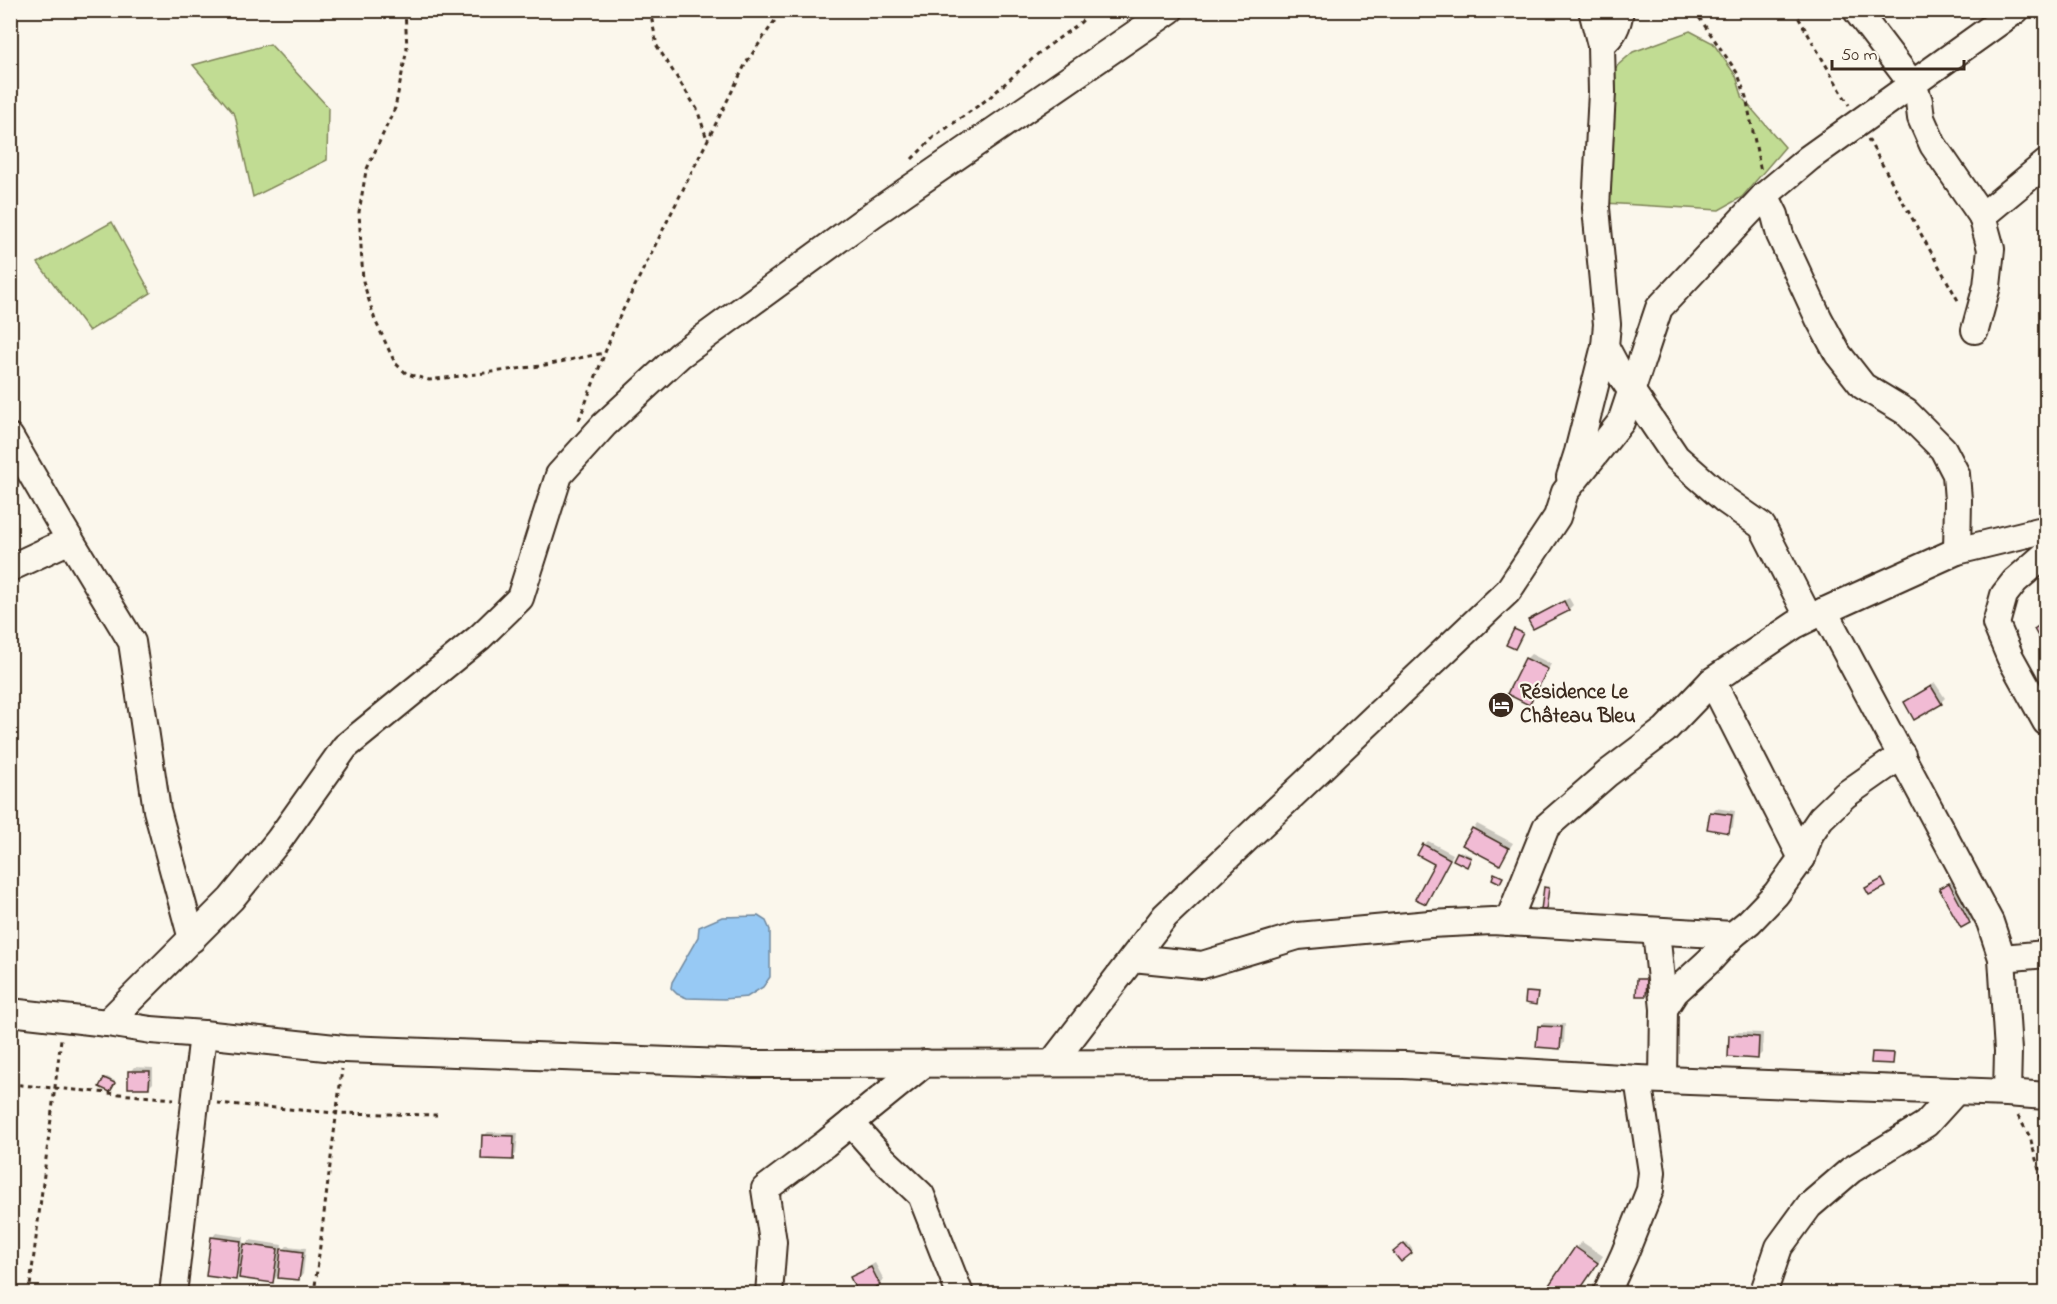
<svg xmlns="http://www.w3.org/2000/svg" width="2057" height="1304" font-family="'Indie Flower',sans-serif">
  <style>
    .green { fill: #c1dc93; stroke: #7e8358; stroke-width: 1.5 }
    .water { fill: #97c9f4; stroke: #72899e; stroke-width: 1.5 }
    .shadow { fill: #0003 }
    .building { fill: #f1bbd4; stroke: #3b2a1e; stroke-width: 1.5 }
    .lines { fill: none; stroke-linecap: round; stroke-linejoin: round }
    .minor-casing { stroke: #3b2a1e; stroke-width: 30 }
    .path { stroke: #3b2a1e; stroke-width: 3; stroke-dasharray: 4.5 4.5; stroke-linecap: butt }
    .minor { stroke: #fbf7ec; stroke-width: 26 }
    .labels { text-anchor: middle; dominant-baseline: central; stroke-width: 4.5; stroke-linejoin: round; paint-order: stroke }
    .poi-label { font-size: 21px; font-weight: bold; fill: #3b2a1e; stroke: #fbf7ec; text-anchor: start }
  </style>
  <rect width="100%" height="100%" fill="#fbf7ec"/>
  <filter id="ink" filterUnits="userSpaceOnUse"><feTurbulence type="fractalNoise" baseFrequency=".0167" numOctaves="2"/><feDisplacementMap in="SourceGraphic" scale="12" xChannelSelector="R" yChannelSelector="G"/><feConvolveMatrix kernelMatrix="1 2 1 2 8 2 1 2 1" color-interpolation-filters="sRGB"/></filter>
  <g filter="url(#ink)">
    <g class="green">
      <polygon points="1690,31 1713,43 1736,76 1743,99 1785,147 1742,197 1719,210 1605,203 1604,85 1618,65 1633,52"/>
      <polygon points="270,44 328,107 327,160 253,197 235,115 193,65"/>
      <polygon points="112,222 151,293 89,331 38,263"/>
    </g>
    <polygon class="water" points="758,916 766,921 770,930 770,977 763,987 747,997 724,999 687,998 677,994 671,988 672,982 698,937 699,927 722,917"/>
    <g class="shadow">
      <polygon points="1569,598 1573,605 1568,610 1534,627 1530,620 1534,616"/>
      <polygon points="1531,654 1551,664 1533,699 1529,703 1526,659"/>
      <polygon points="1935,683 1945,698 1941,702 1905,702"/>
      <polygon points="1716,808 1735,811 1733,827 1728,831 1712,812"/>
      <polygon points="1477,824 1513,843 1500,863 1464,844"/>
      <polygon points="1428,841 1453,854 1430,898 1426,902 1436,863 1424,845"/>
      <polygon points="1460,851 1472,856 1469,863 1455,859"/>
      <polygon points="1953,880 1974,918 1962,926 1941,888"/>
      <polygon points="1547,886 1550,887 1546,909 1546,888"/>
      <polygon points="1640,978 1648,978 1645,995 1639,979"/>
      <polygon points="1529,991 1539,992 1536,1003 1527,992"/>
      <polygon points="1543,1023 1565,1024 1564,1043 1560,1047 1539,1027"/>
      <polygon points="1735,1032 1763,1033 1762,1053 1757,1058 1731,1036"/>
      <polygon points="1875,1051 1895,1052 1894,1060 1893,1062 1873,1053"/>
      <polygon points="134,1067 153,1068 153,1083 149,1087 130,1072"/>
      <polygon points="107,1077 115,1081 111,1088 105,1078"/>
      <polygon points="488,1132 518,1133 516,1154 512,1158 484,1136"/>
      <polygon points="216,1233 244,1237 243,1247 250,1240 282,1245 281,1252 287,1246 306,1248 303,1274 299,1279 277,1276 273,1281 241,1273 235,1278 212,1238"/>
      <polygon points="1407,1242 1413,1250 1401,1260 1395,1252"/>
      <polygon points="1582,1242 1603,1256 1577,1294 1545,1294 1576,1248"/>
      <polygon points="875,1263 884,1280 879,1284 851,1277"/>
    </g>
    <g class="building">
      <polygon points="1564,601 1569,611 1533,629 1528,620"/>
      <polygon points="2046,621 2046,651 2034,629"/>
      <polygon points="1514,629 1523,633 1515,649 1506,645"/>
      <polygon points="1525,658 1548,669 1529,705 1507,694"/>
      <polygon points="1931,686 1942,704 1914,720 1904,702"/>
      <polygon points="1710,812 1732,815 1729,833 1707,829"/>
      <polygon points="1472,828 1509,848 1500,865 1462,845"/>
      <polygon points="1423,844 1450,859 1426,904 1415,899 1434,864 1417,855"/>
      <polygon points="1457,852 1471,858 1467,867 1453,860"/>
      <polygon points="1494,873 1503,877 1500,883 1492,879"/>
      <polygon points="1882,879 1886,887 1869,895 1865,888"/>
      <polygon points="1949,883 1970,923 1961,928 1939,888"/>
      <polygon points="1544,887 1549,888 1546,910 1541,910"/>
      <polygon points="1637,979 1647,979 1646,996 1636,996"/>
      <polygon points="1526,992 1538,993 1536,1005 1525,1003"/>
      <polygon points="1538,1026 1562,1027 1560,1049 1536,1047"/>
      <polygon points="1729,1035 1759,1037 1758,1059 1728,1057"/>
      <polygon points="1872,1052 1894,1053 1893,1064 1871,1063"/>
      <polygon points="128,1071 150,1071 149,1088 128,1088"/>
      <polygon points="104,1078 115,1083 110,1092 99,1087"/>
      <polygon points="482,1135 514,1136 513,1160 481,1159"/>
      <polygon points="211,1237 241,1241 236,1280 206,1276"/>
      <polygon points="1404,1243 1412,1253 1401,1262 1393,1252"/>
      <polygon points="244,1244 278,1249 273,1283 239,1278"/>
      <polygon points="1575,1247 1598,1263 1577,1294 1543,1294"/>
      <polygon points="281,1249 303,1252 299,1280 278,1278"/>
      <polygon points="871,1267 880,1285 863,1294 858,1294 850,1277"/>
    </g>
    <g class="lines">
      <g class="minor-casing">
        <g id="minor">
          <polyline points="1856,10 1913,85 1919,101 1921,118 1933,145 1982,216 1991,249 1987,286 1975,330"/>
          <path d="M1601,45C1613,35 1618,26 1620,10"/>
          <polyline points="1765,195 1775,215 1780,235 1819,319 1838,354 1863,386 1906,412 1943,449 1956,474 1958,500 1957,551"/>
          <polyline points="1982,216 2046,163"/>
          <polyline points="1605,346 1620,374 1676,457 1725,500 1762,526 1809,618"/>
          <polyline points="10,437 60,523 132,642 157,810 192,939"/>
          <polyline points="1570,477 1578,452 1605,346 1607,324 1596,208 1602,92 1601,45 1592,10"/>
          <polyline points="2046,554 2015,581 2004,595 1996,624 2010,657 2046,722"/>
          <polyline points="10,568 70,540"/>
          <polyline points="1824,611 1990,922 2002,958 2008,1051 2007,1093"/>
          <polyline points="1712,681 1802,858"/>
          <polyline points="1508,922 1546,827 1608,773 1665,730 1712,681 1795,625 1809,618 1957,551 2039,531 2046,532"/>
          <polyline points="1656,931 1664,1009"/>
          <polyline points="1133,958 1202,965 1298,936 1430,924 1492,921 1733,935"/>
          <polyline points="2002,958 2046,954"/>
          <polyline points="10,1012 107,1023 151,1030 203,1034 344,1049 752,1064 1244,1063 1404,1065 1638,1079 2007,1093 2046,1096"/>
          <polyline points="107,1023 231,899 279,840 345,747 480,637 520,598 559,475 604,425 680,355 873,214 1170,10"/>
          <polyline points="1052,1063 1165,916 1508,591 1557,517 1565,492 1621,422 1659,308 1765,195 1809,158 2016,10"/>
          <polyline points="1663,1079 1664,1009 1675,992 1710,960 1733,935 1749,922 1776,894 1802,858 1810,834 1821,818 1845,795 1902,755"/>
          <polyline points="851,1123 882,1158 921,1195 960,1294"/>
          <polyline points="173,1294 203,1034"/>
          <polyline points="769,1294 773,1242 765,1189 825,1144 925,1063"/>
          <polyline points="1606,1294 1624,1255 1650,1190 1652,1172 1638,1079"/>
          <polyline points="1763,1294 1779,1247 1809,1206 1851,1170 1926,1124 1956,1091"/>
        </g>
      </g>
      <g class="path">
        <polyline points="405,10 407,49 395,108 366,171 359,212 363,281 375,320 395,363 407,374 429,380 540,366 604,353"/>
        <polyline points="650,10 657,46 697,109 707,139"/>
        <polyline points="1694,10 1738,74 1746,97 1761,172"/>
        <polyline points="1794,10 1849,105"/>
        <polyline points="1868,139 1960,304"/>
        <polyline points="912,159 934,137 989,98 1040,52 1081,22 1093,10"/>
        <polyline points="579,420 616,324 746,63 782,10"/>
        <polyline points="10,1084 174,1099"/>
        <polyline points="217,1103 336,1113 437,1115"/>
        <polyline points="2018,1116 2030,1137 2046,1196"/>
        <polyline points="29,1294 61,1039"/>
        <polyline points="314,1294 342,1069"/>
      </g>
      <use href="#minor" class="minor"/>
    </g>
  </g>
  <defs>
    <g id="hotel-disc" transform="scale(1.35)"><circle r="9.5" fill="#3b2a1e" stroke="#fbf7ec"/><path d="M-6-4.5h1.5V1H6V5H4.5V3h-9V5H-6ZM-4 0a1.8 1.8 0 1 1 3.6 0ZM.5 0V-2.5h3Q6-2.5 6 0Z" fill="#fff"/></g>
  </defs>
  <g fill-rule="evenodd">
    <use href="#hotel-disc" x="1501" y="705"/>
  </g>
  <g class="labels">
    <g class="poi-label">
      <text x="1520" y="693">Résidence Le<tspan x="1520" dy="24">Château Bleu</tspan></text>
    </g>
  </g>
  <rect width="2057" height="1304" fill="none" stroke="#fbf7ec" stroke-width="36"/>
  <rect x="18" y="18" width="2021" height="1268" fill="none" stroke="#3b2a1e" stroke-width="2" filter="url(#ink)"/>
  <path d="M1832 60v9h132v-9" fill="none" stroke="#3b2a1e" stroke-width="3"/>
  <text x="1841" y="60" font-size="18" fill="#3b2a1e" stroke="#fbf7ec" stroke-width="4.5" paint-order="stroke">50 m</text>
</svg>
